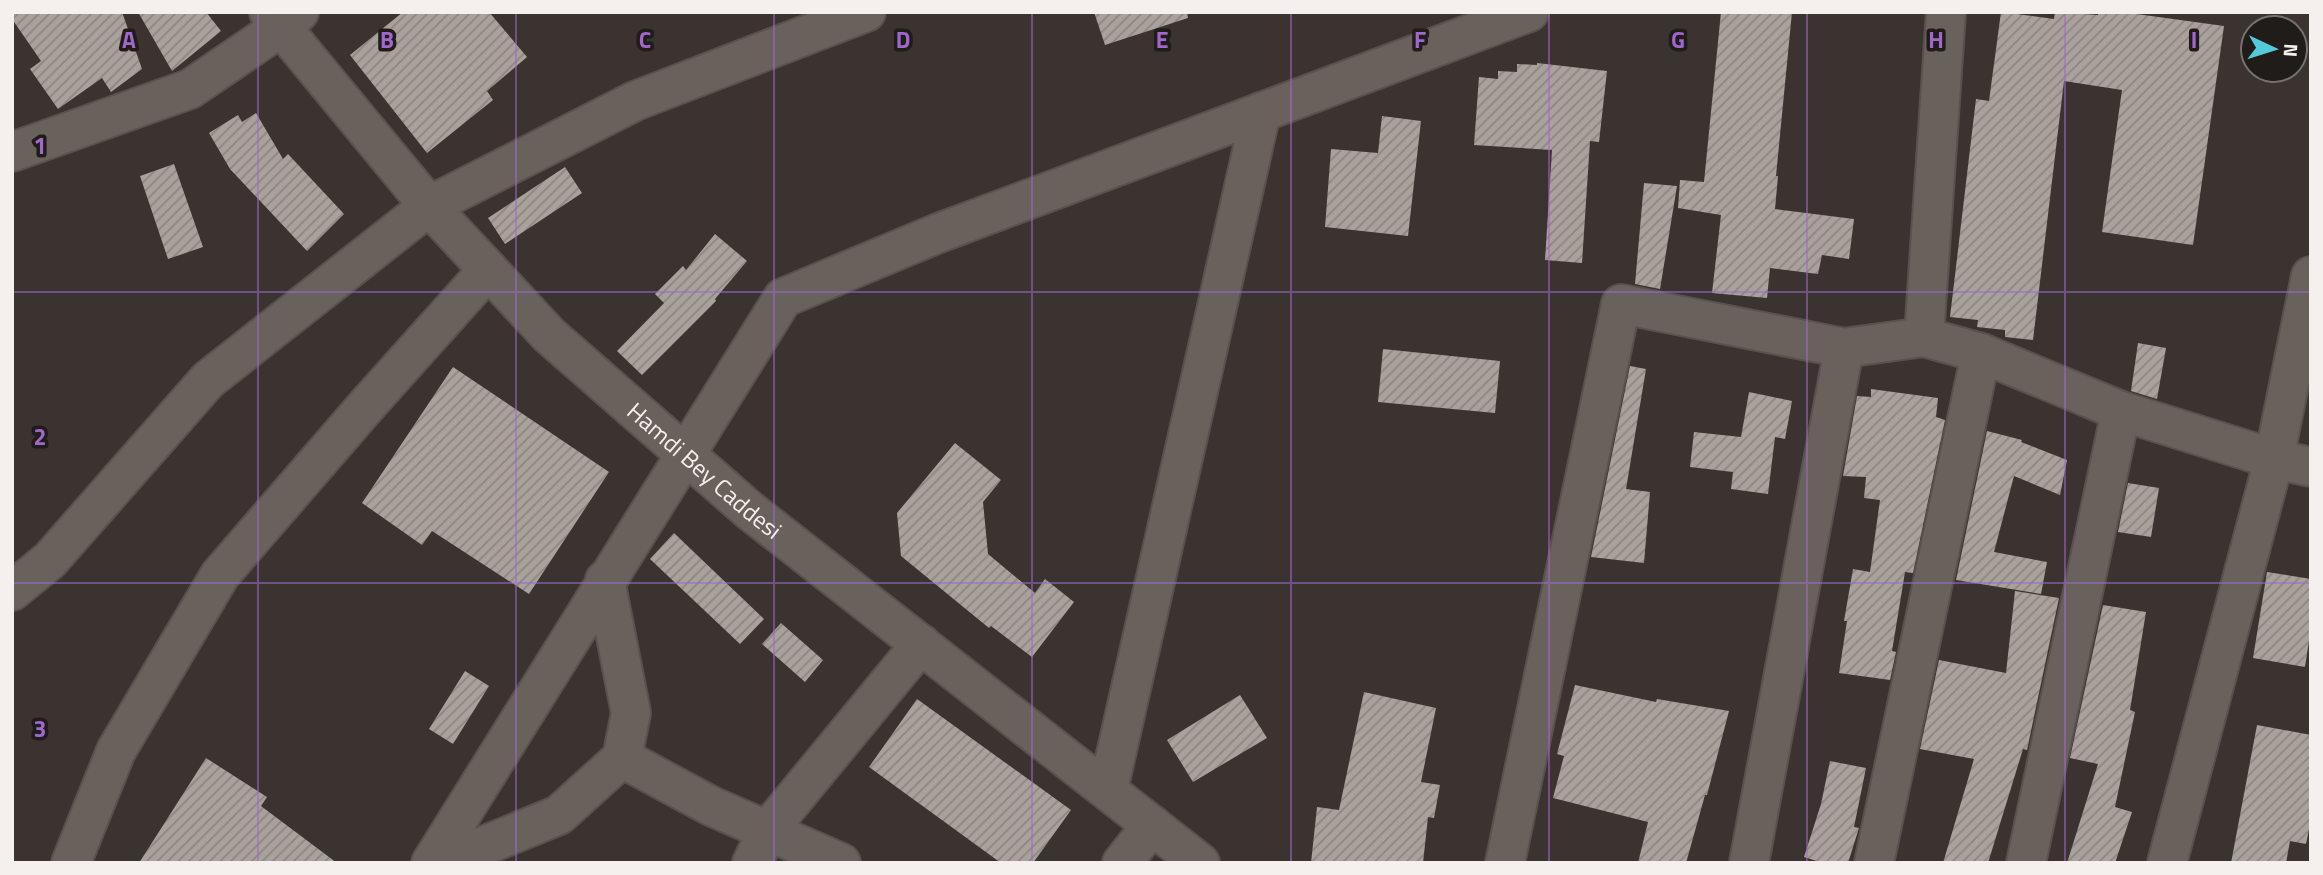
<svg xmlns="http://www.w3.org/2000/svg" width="2323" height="875" font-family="'Titillium Web',sans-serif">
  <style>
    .building { fill: url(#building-hatch) }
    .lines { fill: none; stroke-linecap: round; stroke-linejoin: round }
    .minor-casing { stroke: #58524f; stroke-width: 42 }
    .minor { stroke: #69615c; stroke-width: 38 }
    .grid { fill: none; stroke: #a067cd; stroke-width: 2; stroke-opacity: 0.55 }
    .labels { text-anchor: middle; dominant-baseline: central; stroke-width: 7; stroke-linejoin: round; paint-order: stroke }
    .street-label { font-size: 24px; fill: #f5f0ed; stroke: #1f1c1a }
    .grid-label { font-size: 23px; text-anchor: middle; font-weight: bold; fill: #a067cd; stroke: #1f1c1a; stroke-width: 7; stroke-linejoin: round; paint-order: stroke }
  </style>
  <defs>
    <pattern id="building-hatch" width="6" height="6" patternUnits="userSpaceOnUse" patternTransform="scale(1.75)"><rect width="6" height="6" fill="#a9a19b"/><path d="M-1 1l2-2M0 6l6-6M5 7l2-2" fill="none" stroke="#8c8682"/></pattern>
  </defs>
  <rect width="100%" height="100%" fill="#3a332f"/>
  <g class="building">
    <polygon points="12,12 122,12 142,69 111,92 102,78 58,109 30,69 41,61 12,19"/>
    <polygon points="138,12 206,12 221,31 172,71"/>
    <polygon points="403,12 489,12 527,57 487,91 493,100 427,153 350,55"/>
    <polygon points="1094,12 1187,12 1188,18 1105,45"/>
    <polygon points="1721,12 1792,12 1776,176 1778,176 1775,209 1854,219 1849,259 1822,255 1818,274 1770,268 1767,298 1712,293 1721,215 1678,208 1680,180 1704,182"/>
    <polygon points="2001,12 2054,19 2055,12 2098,15 2098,12 2122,12 2224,26 2193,245 2102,232 2122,90 2064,81 2033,340 2005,337 2005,330 1977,327 1978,320 1950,317 1976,99 1989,101"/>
    <polygon points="1537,63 1607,71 1599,142 1590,141 1582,263 1545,260 1552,150 1474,145 1479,77 1498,79 1498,71 1517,72 1517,64 1537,65"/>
    <polygon points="256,113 283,159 288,154 344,214 307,251 230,169 209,133 238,115 242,122"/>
    <polygon points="1382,116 1421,121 1408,236 1325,227 1331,149 1378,153"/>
    <polygon points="174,164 203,247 168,259 140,176"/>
    <polygon points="565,167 582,193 505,244 488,218"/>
    <polygon points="1644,183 1677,186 1660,289 1635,284"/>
    <polygon points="715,234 747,261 715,299 716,301 642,375 617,351 664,303 655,294 683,266 686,270"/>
    <polygon points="2138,343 2166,348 2157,399 2131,391"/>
    <polygon points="1383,349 1500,361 1495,413 1378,402"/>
    <polygon points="1630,366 1646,369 1626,489 1650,492 1644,563 1591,557"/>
    <polygon points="453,367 609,472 529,594 432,531 422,545 362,503"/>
    <polygon points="1871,389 1938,398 1936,417 1945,420 1913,573 1905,572 1892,651 1896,652 1890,680 1839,673 1847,621 1844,621 1853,569 1870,572 1880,500 1864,498 1866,477 1843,476 1857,396 1871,397"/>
    <polygon points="1749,392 1792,401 1785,439 1775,437 1768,494 1731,489 1733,472 1690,467 1694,432 1741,437"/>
    <polygon points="1987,431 2022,440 2021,442 2067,460 2060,495 2014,476 1994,552 2047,562 2041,594 1956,580"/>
    <polygon points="955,443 1001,480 983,502 988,554 1035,593 1045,579 1074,602 1032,657 991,626 989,628 901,556 897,513"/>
    <polygon points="2128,483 2159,488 2151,537 2118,532"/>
    <polygon points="674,533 764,619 740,644 650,559"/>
    <polygon points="2267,572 2311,579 2311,628 2305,667 2253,658"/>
    <polygon points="2015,591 2059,598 2027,750 2023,749 1988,863 1943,863 1974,759 1920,749 1939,660 2006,673"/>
    <polygon points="2103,605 2146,612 2130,710 2135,712 2115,807 2132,812 2115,863 2067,863 2098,764 2070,758"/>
    <polygon points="781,623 823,660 805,682 762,644"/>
    <polygon points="465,671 489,686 453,744 429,729"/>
    <polygon points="1575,685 1656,702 1657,699 1729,711 1707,795 1705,795 1686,863 1638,863 1648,822 1553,798 1564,756 1557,754"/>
    <polygon points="1364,692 1436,708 1421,782 1440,785 1434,818 1428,817 1423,863 1311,863 1317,807 1339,810"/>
    <polygon points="1240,695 1267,738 1193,782 1167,740"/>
    <polygon points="917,699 1071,810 1033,863 1001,863 869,767"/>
    <polygon points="2257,725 2311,735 2311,820 2306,844 2290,841 2286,863 2231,863"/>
    <polygon points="206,758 267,797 261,806 337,863 139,863"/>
    <polygon points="1830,761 1866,768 1854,827 1859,828 1848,863 1823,863 1804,857 1821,804"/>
  </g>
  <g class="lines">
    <g class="minor-casing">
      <g id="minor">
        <path id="s1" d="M269,12L429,206L549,335L749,510L1200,863"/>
        <polyline points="12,152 190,89 281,27 299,12"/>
        <polyline points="1924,337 1946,12"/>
        <polyline points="12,591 50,560 208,380 429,206 635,101 866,12"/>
        <polyline points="622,758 711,806 841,863"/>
        <polyline points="1108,790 1261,112"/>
        <polyline points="71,863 116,751 220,575 367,405 488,270"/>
        <polyline points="431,863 783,298 936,234 1529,12"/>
        <polyline points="442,863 559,815 622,758 631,713 605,580"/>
        <polyline points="752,863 768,830 921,644"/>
        <polyline points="1122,863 1152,825"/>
        <polyline points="1505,863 1621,304 1844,348 1924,337 1981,353 2121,411 2274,459 2311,467"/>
        <polyline points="1749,863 1844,348"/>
        <polyline points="1874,863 1981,353"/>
        <polyline points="2026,863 2121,411"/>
        <polyline points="2167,863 2274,459 2311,276"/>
      </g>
    </g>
    <use href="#minor" class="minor"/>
  </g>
  <path class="grid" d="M258,12V863M516,12V863M774,12V863M1032,12V863M1291,12V863M1549,12V863M1807,12V863M2065,12V863M12,292H2311M12,583H2311"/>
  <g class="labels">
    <g class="street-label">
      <text stroke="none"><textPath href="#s1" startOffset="634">Hamdi Bey Caddesi</textPath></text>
    </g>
  </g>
  <g class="grid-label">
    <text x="129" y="48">A</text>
    <text x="387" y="48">B</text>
    <text x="645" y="48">C</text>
    <text x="903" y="48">D</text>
    <text x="1162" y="48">E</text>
    <text x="1420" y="48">F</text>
    <text x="1678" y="48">G</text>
    <text x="1936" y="48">H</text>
    <text x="2194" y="48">I</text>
    <text x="40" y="154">1</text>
    <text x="40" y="445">2</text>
    <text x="40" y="737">3</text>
  </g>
  <rect width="2323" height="875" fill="none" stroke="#f5f0ed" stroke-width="28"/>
  <g transform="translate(2274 49) rotate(94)"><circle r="33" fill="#1f1c1a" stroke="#75716e" stroke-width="2"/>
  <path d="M0-5L12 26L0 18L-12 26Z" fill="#53cadc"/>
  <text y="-10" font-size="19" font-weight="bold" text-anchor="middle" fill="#f5f0ed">N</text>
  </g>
</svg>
